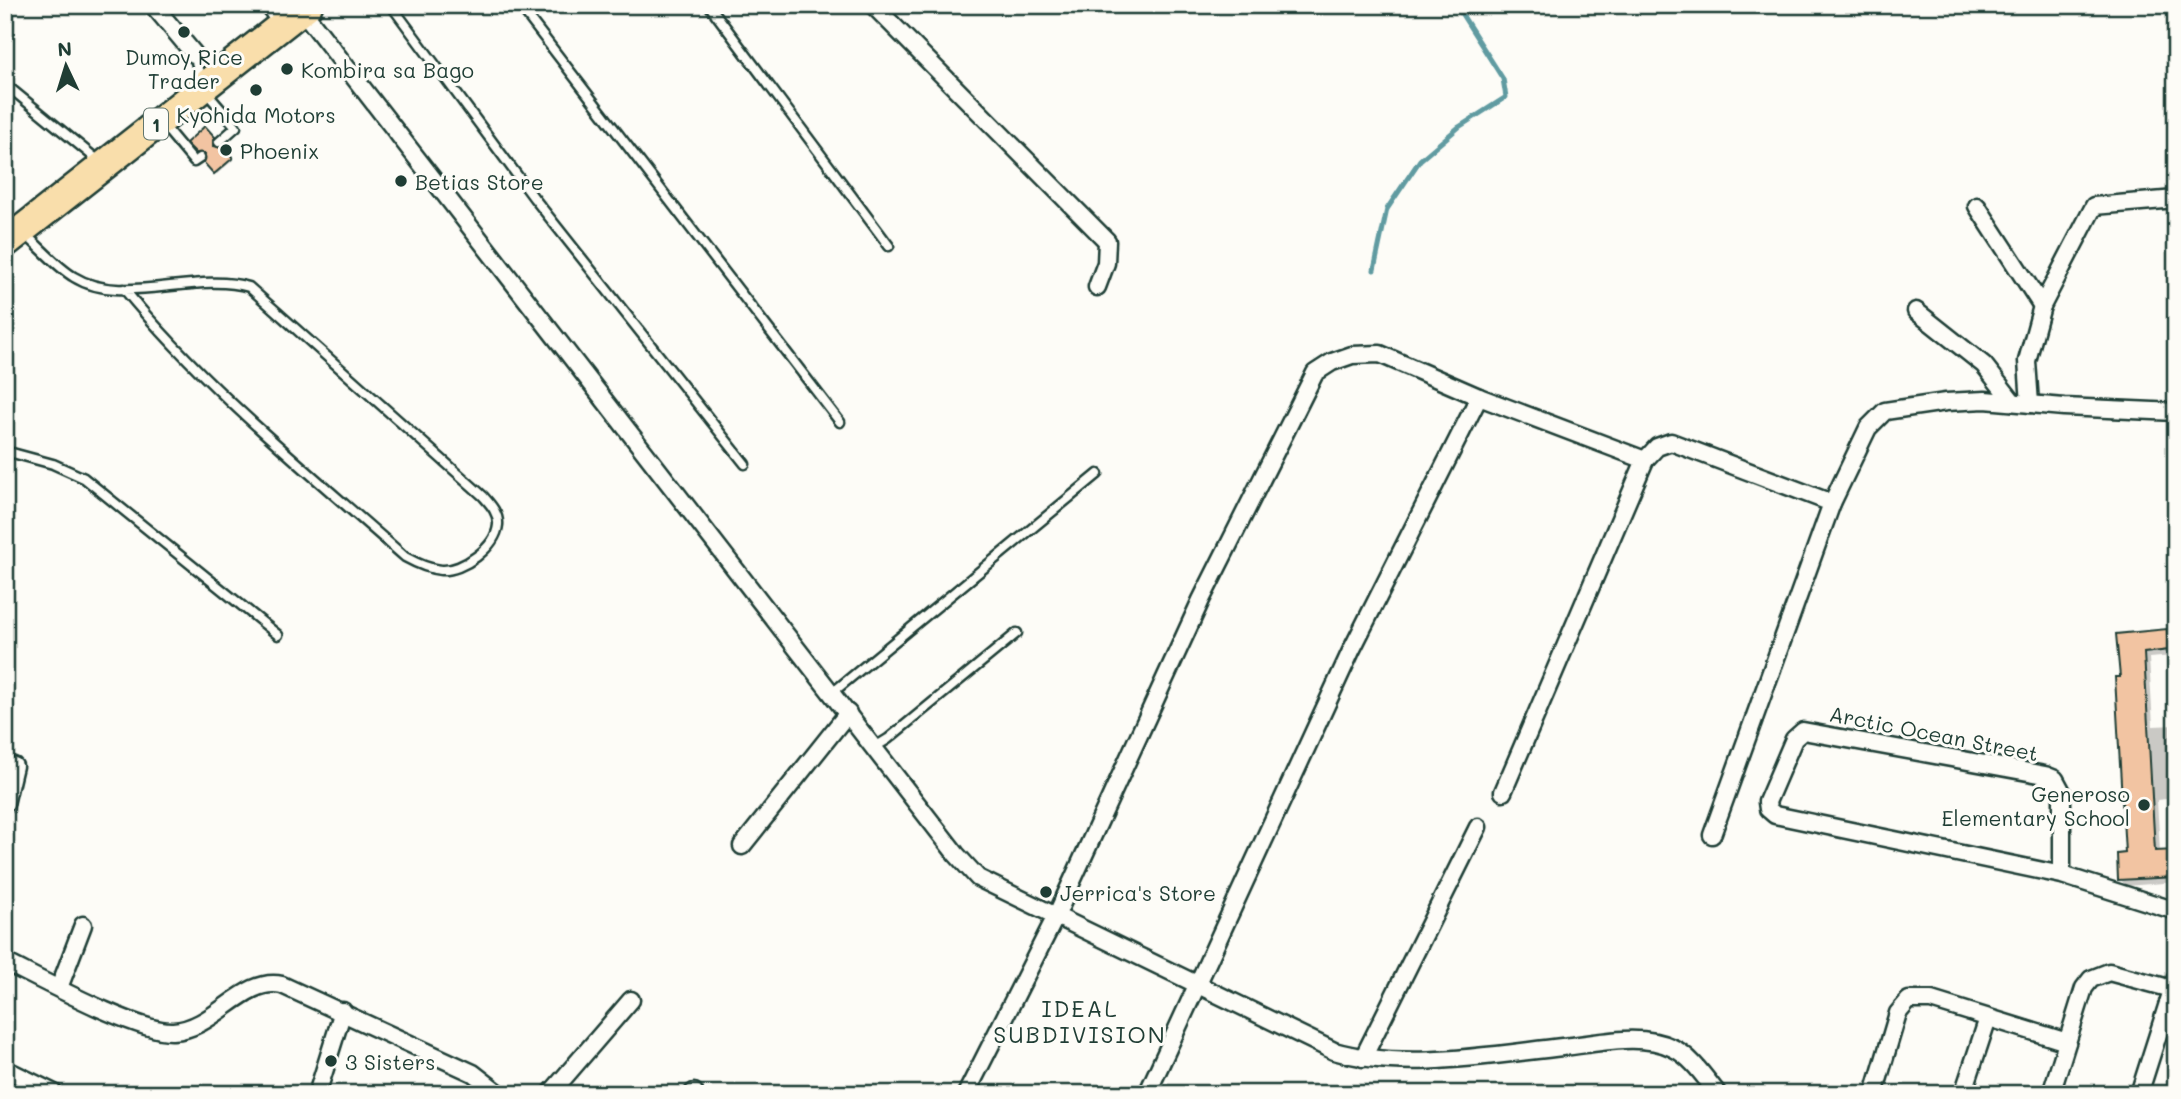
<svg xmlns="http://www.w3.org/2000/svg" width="2181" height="1099" font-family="Mali,sans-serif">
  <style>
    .shadow { fill: #0003 }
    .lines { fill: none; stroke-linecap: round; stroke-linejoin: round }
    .stream { stroke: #609ba1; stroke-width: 5 }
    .building { fill: #f2c4a2; stroke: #1f3d34; stroke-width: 2 }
    .service-casing { stroke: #1f3d34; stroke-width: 13 }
    .minor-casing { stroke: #1f3d34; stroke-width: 21 }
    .trunk-casing { stroke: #1f3d34; stroke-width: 33 }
    .service { stroke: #fdfcf7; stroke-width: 8 }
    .minor { stroke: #fdfcf7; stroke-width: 16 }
    .trunk { stroke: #f9deab; stroke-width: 28 }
    .poi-dot { fill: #1f3d34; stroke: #fdfcf7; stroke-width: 2.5 }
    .labels { text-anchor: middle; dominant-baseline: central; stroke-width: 6; stroke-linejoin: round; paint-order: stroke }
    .shield { fill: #fdfcf7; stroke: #62766e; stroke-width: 2 }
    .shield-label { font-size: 19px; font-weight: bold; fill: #1f3d34 }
    .poi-label { font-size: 21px; fill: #1f3d34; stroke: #fdfcf7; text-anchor: start }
    .street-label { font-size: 21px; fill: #1f3d34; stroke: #fdfcf7 }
    .neighbourhood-label { font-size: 23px; letter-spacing: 2px; fill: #1f3d34; stroke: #fdfcf7 }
  </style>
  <rect width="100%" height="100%" fill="#fdfcf7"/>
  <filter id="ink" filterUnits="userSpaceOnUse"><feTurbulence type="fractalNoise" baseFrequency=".0143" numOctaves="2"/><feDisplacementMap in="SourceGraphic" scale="14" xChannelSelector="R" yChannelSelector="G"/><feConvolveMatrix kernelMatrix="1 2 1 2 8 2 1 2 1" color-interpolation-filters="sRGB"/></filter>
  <g filter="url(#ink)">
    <g class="shadow">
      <polygon points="205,129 215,140 214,148 222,149 233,160 217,174 206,162 207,154 199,154 189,143"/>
      <polygon points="2167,631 2173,637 2174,656 2149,658 2153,726 2176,725 2176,798 2157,800 2160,853 2176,852 2176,882 2126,886 2120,879 2127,855 2118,635"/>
    </g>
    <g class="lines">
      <polyline class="stream" points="1374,270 1387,209 1420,160 1459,127 1506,97 1503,79 1456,5"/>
    </g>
    <g class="building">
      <polygon points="205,126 215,137 214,146 223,147 233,158 214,174 204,163 205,154 196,153 186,143"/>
      <polygon points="2167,629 2169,650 2144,653 2155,851 2176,850 2176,877 2118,880 2117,854 2125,853 2115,677 2120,677 2116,634"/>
    </g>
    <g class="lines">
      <g class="service-casing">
        <g id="service">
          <polyline points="264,5 276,23"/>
          <polyline points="391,5 534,198 745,464"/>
          <polyline points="519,5 840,422"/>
          <polyline points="709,5 889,246"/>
          <polyline points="194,54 201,81"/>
          <polyline points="5,84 100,162"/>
          <polyline points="206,92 236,127 219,142"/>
          <polyline points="164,126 194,162 200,158"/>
          <path d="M26,235C41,248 57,267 74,277C122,307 195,271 249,287L483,496C490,504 499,513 498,525C496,547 462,572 441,570C428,569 416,563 405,557C308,471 206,389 124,289"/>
          <polyline points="5,451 53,464 84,478 278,635"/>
          <polyline points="832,693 1098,474"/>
          <polyline points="875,747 888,739 1017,633"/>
        </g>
      </g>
      <g class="minor-casing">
        <g id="minor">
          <polyline points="153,5 194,54"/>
          <polyline points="873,5 1107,241 1106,263 1097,287"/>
          <path d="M302,10L956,854L978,878L1334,1051C1403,1071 1490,1055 1562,1047C1597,1044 1640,1032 1673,1048C1692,1057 1705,1078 1718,1094"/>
          <polyline points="1977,206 2042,306"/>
          <polyline points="1916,311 1984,365 2013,402"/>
          <polyline points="2030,404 2027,361 2042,306 2094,206 2176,199"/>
          <polyline points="1503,792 1645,460 1657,447 1671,442 1832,503"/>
          <polyline points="5,804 14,766"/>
          <polyline points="1712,835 1832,503 1868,428 1885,411 1946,402 1985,400 2064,407 2176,412"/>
          <polyline points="742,846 848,713"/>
          <polyline points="2062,875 2062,792 2055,779 2045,775 1803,731 1794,739 1767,802 1768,809 1775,815 2062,875 2176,911"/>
          <path d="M5,962C40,979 139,1033 173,1031C215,1029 244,976 282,985L473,1073L500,1094"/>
          <polyline points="59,988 83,925"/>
          <polyline points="1363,1058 1478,827"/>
          <polyline points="5,1069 54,1093"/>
          <polyline points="317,1094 343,1011"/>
          <polyline points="550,1094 631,1000"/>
          <polyline points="692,1094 694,1092"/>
          <polyline points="966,1094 1057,914 1201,600 1315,373 1332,362 1352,355 1380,354 1479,397 1645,460"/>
          <polyline points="1147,1094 1351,651 1479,397"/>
          <polyline points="1874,1094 1898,1013 1909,1000 1931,1000 2067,1042"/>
          <polyline points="1963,1094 1988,1018"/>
          <polyline points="2051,1094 2084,988 2091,979 2109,972 2176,990"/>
          <polyline points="2139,1094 2176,978"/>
        </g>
      </g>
      <g class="trunk-casing">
        <polyline id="trunk" points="5,243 308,5"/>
      </g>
      <use href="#service" class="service"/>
      <use href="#minor" class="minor"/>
      <use href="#trunk" class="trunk"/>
    </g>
  </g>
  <g class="poi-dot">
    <circle cx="184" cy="32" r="7"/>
    <circle cx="287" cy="69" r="7"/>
    <circle cx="256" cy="90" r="7"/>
    <circle cx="226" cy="150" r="7"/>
    <circle cx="401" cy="181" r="7"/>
    <circle cx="2144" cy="805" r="7"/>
    <circle cx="1046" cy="892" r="7"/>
    <circle cx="331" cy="1061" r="7"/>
  </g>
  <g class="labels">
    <rect class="shield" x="144" y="108.5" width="24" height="31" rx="5"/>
    <g class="shield-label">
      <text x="156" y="124">1</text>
    </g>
    <g class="poi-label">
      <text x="184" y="56" text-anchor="middle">Dumoy Rice<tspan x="184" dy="24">Trader</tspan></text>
      <text x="301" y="69">Kombira sa Bago</text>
      <text x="256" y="114" text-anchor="middle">Kyohida Motors</text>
      <text x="240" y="150">Phoenix</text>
      <text x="415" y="181">Betias Store</text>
      <text x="2130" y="793" text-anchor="end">Generoso<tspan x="2130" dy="24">Elementary School</tspan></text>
      <text x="1060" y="892">Jerrica's Store</text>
      <text x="345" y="1061">3 Sisters</text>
    </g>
    <g class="street-label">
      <text transform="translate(1934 733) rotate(11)">Arctic Ocean Street</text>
    </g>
    <g class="neighbourhood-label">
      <text x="1080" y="1008">IDEAL<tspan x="1080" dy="26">SUBDIVISION</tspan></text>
    </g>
  </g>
  <rect width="2181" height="1099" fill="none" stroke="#fdfcf7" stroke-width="28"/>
  <rect x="14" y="14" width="2153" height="1071" fill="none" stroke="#1f3d34" stroke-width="2.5" filter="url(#ink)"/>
  <g transform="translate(66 66) rotate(356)" stroke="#fdfcf7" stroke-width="5" paint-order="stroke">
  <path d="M0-5L12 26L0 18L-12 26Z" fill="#1f3d34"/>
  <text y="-10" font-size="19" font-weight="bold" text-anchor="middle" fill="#1f3d34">N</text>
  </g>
</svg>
